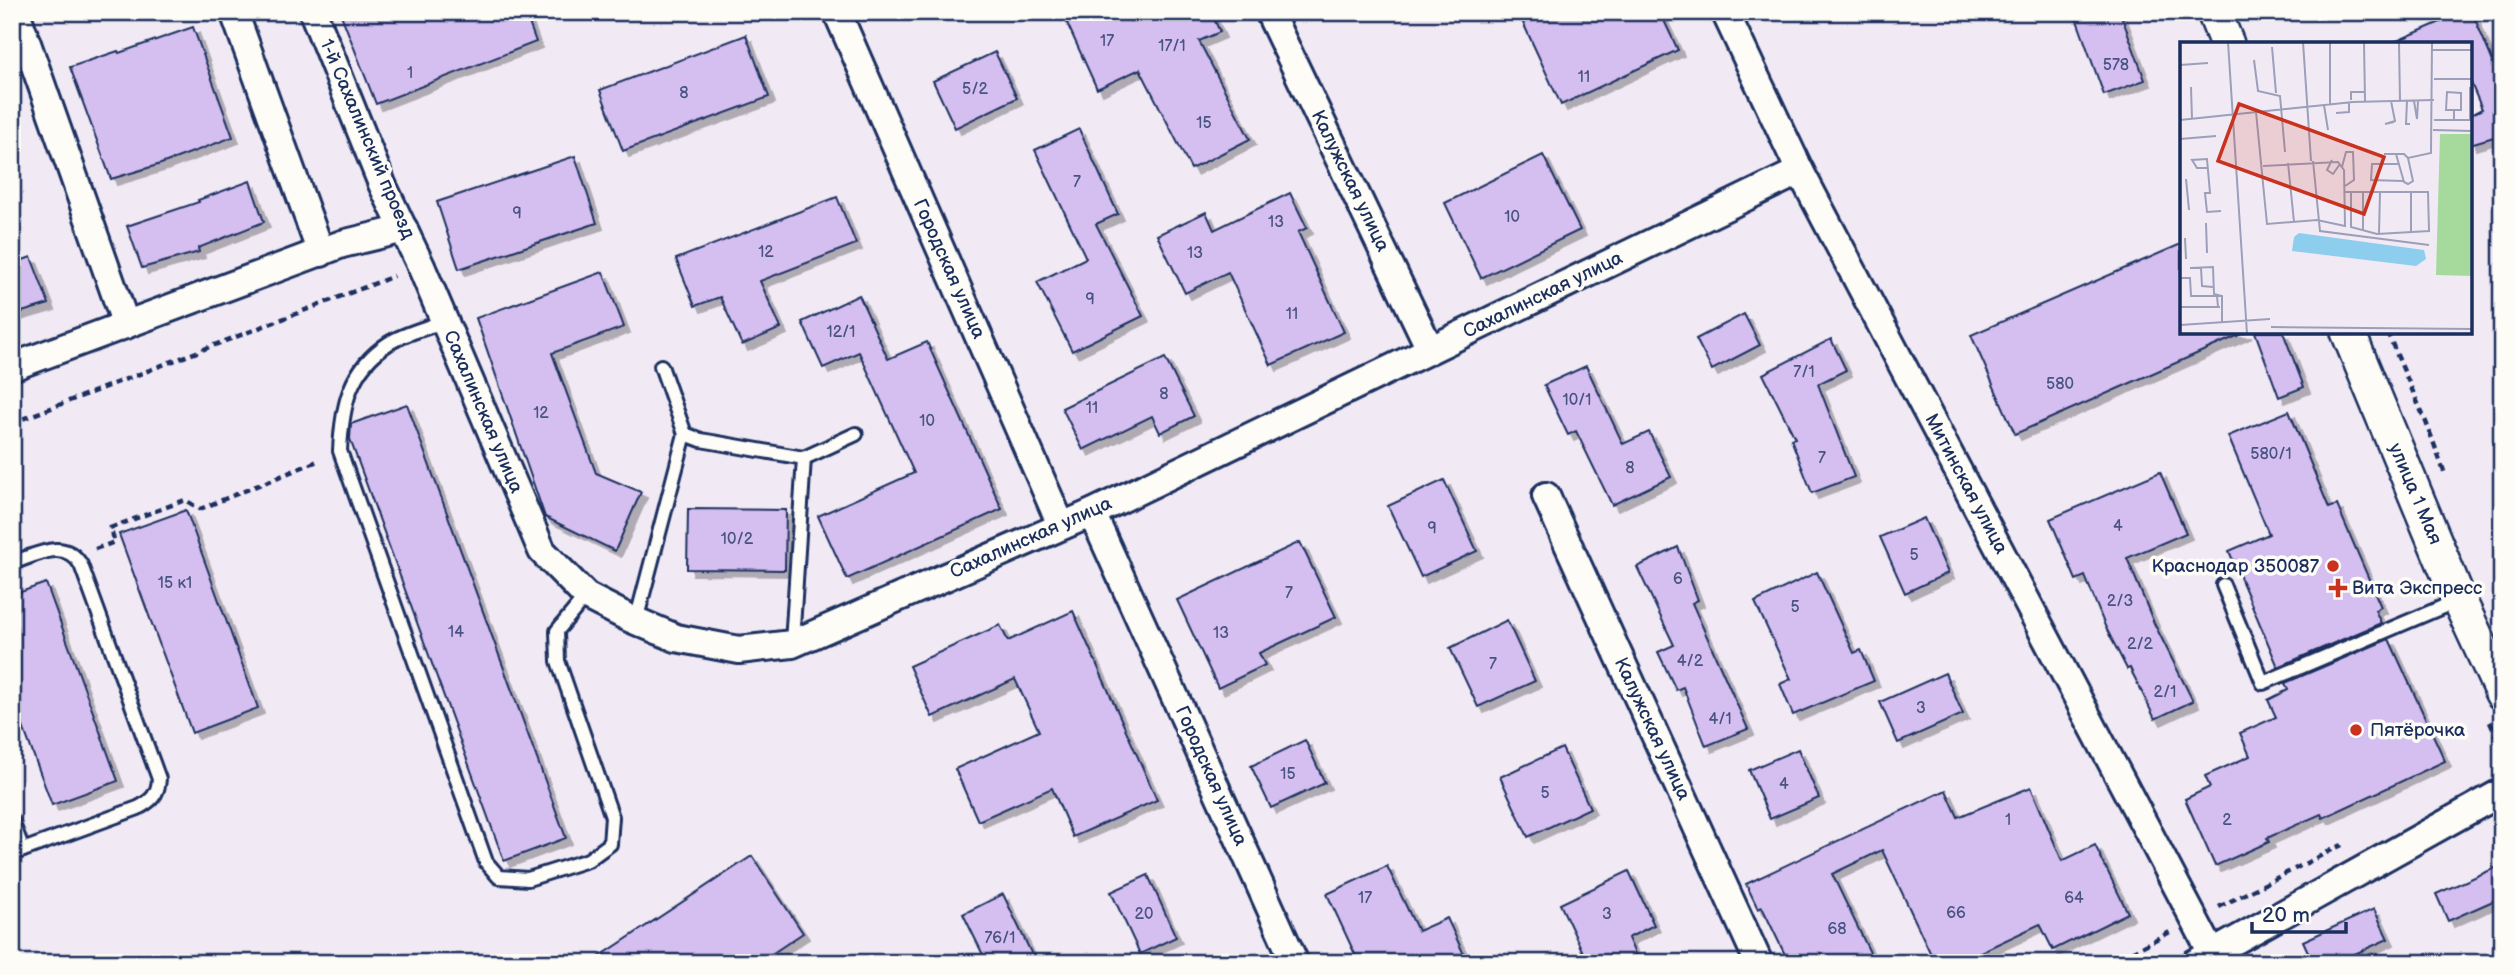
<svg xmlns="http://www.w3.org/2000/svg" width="2514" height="975" font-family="'Balsamiq Sans',sans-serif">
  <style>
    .building { fill: #d4bff0; stroke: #1b2f5e; stroke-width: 2; filter: url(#shadow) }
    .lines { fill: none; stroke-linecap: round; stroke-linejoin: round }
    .service-casing { stroke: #1b2f5e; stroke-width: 18 }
    .minor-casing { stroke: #1b2f5e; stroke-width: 32 }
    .tertiary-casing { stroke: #1b2f5e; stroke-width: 38 }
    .path { stroke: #1b2f5e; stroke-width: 4.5; stroke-dasharray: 7 5; stroke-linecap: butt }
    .service { stroke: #fdfcf7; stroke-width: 12 }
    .minor { stroke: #fdfcf7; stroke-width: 26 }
    .tertiary { stroke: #fdfcf7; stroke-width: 33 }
    .poi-dot { fill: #c8321e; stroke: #fdfcf7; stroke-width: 2.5 }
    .labels { text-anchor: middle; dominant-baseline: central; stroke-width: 7; stroke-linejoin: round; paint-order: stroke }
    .number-label { font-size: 16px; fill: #495382 }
    .street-label { font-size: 19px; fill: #1b2f5e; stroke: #fdfcf7 }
    .poi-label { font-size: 19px; fill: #1b2f5e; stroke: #fdfcf7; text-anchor: start }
    .inset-road { fill: none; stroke: #9b9fb9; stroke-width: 2 }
    .view { fill: #c8321e; fill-opacity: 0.15; stroke: #c8321e; stroke-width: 3.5 }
    .inset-edge { fill: none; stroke: #1b2f5e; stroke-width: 3.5 }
  </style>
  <defs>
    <filter id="shadow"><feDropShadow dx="6" dy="6" stdDeviation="0" flood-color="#0004"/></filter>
  </defs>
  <rect width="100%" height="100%" fill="#f1eaf5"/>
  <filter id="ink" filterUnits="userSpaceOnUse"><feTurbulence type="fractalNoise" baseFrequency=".0143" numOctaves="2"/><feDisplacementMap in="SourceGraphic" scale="14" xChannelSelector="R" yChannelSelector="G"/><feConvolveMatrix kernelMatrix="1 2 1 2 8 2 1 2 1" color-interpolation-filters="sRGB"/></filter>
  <g filter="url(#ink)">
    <g class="building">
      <polygon points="340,12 525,12 536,42 376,104"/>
      <polygon points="1062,12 1125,12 1130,21 1149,12 1211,12 1220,32 1199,41 1250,139 1191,169 1140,69 1097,89"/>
      <polygon points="1518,12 1660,12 1678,50 1561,105"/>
      <polygon points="2074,12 2120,12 2145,80 2104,95"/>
      <polygon points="2441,12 2472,12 2502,83 2502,155 2494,137 2470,144 2470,115 2482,109 2470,81 2470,44 2390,44 2445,20"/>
      <polygon points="193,27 233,137 161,164 111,179 70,67 118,51 119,53"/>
      <polygon points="746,35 769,97 623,151 600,90"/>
      <polygon points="995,52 1017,98 955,128 933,81"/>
      <polygon points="1079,129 1118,214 1096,224 1143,316 1072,351 1037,282 1086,258 1035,150"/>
      <polygon points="1543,155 1580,230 1481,278 1445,203"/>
      <polygon points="575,156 597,223 459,269 437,202"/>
      <polygon points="250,181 264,222 198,248 199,252 142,268 127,226 199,202 198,200"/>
      <polygon points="1290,193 1307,228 1298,232 1344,332 1271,365 1228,272 1185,293 1157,235 1206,212 1214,230"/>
      <polygon points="837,197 856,244 760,281 781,328 742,345 720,297 695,306 676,259"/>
      <polygon points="2181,244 2181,332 2246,332 2015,434 1971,335"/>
      <polygon points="31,257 49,304 12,315 12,264"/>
      <polygon points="603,272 624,327 552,353 596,473 641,492 615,551 545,517 476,318"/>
      <polygon points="859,295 888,359 927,342 1002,509 847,579 818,516 914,473 859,352 823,368 802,322"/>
      <polygon points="1744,314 1760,345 1712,370 1696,339"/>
      <polygon points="2255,332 2283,332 2304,387 2279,397"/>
      <polygon points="1831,339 1846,370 1818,384 1854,477 1812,493 1791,439 1795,438 1763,374"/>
      <polygon points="1165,358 1194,416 1160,433 1152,416 1083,450 1062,408"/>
      <polygon points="1586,366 1623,444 1649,432 1671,477 1612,505 1576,431 1568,435 1544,385"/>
      <polygon points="407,404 566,838 504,861 350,439 351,424"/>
      <polygon points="2289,411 2329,508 2337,505 2381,607 2375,610 2381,623 2278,667 2229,551 2269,534 2228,436"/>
      <polygon points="2160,472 2186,533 2127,558 2154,623 2193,701 2155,719 2130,668 2127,669 2105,626 2085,576 2076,580 2050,519"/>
      <polygon points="1444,480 1477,551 1421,577 1388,506"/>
      <polygon points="688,509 786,510 785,570 687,569"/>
      <polygon points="186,510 258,708 192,733 119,534"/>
      <polygon points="1924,518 1948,573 1905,593 1880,537"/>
      <polygon points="1300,542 1336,617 1259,653 1265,665 1218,688 1177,600"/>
      <polygon points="1678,547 1698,600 1692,603 1748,729 1706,746 1683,687 1676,690 1658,652 1674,645 1637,567"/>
      <polygon points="1817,572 1854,653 1861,650 1874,681 1793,715 1780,684 1791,679 1755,602"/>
      <polygon points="46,583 118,781 52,805 12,697 12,595"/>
      <polygon points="1073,611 1157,800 1073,837 1052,788 978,821 955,769 1039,731 1015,679 932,717 909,666 1000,625 1008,641"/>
      <polygon points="1507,620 1535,681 1478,707 1450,648"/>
      <polygon points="2389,639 2445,761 2323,818 2321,814 2267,838 2269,842 2215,866 2185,799 2210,787 2205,776 2250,756 2240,733 2276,717 2268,700 2288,690 2285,683"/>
      <polygon points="1945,673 1963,714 1898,743 1880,702"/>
      <polygon points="1305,740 1325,783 1271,808 1251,766"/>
      <polygon points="1562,748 1590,808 1528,837 1500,777"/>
      <polygon points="1798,749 1819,798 1770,819 1749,770"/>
      <polygon points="2031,787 2062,861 2095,845 2128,913 2053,950 2040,924 1957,963 1935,963 1882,850 1832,874 1875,963 1789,963 1762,907 1758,909 1746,884 1946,790 1958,817"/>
      <polygon points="752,856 803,933 758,963 590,963"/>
      <polygon points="2502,865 2502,897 2448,921 2436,894"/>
      <polygon points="1387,866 1418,931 1447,918 1468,963 1359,963 1327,894"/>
      <polygon points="1629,871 1654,925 1628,938 1639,963 1588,963 1560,904"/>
      <polygon points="1148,875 1176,937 1140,954 1111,892"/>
      <polygon points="1003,894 1036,963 987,963 963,914"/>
      <polygon points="2374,909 2388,939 2335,963 2313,963 2303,941"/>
    </g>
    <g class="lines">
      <g class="service-casing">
        <g id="service">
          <path d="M445,321C427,328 405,333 389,343C349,369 342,406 340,451L486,862L499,877L528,879L588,860L610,844L612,817L558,661L557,631L586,596"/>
          <polyline points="661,366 685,434"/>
          <polyline points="804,458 856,434"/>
          <path d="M12,563C36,555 65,537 81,565L159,779C158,795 151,801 138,808L12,854"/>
          <polyline points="2223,585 2263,683 2459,600"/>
          <polyline points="636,621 685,434 701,440 804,458 792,643"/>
          <polyline points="12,821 23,850"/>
        </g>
      </g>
      <g class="minor-casing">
        <g id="minor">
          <polyline points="16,12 126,325"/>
          <polyline points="234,12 321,253"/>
          <polyline points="313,12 382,184 421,266 542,551 586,596 629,618 676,638 739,650 792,644 1092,513 1800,171"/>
          <polyline points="837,12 1061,525"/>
          <polyline points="1269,12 1430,349"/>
          <polyline points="1725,12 1800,171 2212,953"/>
          <polyline points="12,367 342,244 404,229"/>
          <polyline points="1546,496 1759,963"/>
          <polyline points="1092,513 1295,963"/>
          <polyline points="2195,963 2502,792"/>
        </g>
      </g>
      <g class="tertiary-casing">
        <g id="tertiary">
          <polyline points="2214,12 2227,44"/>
          <polyline points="2348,332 2459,600 2502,693"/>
        </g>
      </g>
      <g class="path">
        <polyline points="2387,332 2426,422 2445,474"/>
        <polyline points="12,423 394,276"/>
        <polyline points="95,549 115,542 110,528 185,500 200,509 320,460"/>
        <polyline points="2490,722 2502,750"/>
        <polyline points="2219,907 2342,845"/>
        <polyline points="2110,963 2170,932"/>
      </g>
      <use href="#service" class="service"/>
      <use href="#minor" class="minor"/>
      <use href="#tertiary" class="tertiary"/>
    </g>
  </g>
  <g class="poi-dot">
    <circle cx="2333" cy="566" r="7"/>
    <path d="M2334.5 577.5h7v7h7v7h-7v7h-7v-7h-7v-7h7z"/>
    <circle cx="2356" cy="730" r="7"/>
  </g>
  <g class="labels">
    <g class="number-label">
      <text x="1107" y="41">17</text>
      <text x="1172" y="46">17/1</text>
      <text x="2116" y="65">578</text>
      <text x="410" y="73">1</text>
      <text x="1584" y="77">11</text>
      <text x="975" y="89">5/2</text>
      <text x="684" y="93">8</text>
      <text x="1204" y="123">15</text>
      <text x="1077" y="182">7</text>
      <text x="517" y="213">9</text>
      <text x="1512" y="217">10</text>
      <text x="1276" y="222">13</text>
      <text x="766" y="252">12</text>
      <text x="1195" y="253">13</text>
      <text x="1090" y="299">9</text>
      <text x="1292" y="314">11</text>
      <text x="841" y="332">12/1</text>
      <text x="1804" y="372">7/1</text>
      <text x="2060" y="384">580</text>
      <text x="1164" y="394">8</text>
      <text x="1577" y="400">10/1</text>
      <text x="1092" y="408">11</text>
      <text x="541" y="413">12</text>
      <text x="927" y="421">10</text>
      <text x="2271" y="454">580/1</text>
      <text x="1822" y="458">7</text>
      <text x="1630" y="468">8</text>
      <text x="2118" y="526">4</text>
      <text x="1432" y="528">9</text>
      <text x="737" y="539">10/2</text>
      <text x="1914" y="555">5</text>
      <text x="1678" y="579">6</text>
      <text x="175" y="583">15 к1</text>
      <text x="1289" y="593">7</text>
      <text x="2120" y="601">2/3</text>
      <text x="1795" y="607">5</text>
      <text x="456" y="632">14</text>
      <text x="1221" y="633">13</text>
      <text x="2140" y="644">2/2</text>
      <text x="1690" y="661">4/2</text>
      <text x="1493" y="664">7</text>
      <text x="2165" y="692">2/1</text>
      <text x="1921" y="708">3</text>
      <text x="1720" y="719">4/1</text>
      <text x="1288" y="774">15</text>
      <text x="1784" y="784">4</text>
      <text x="1545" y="793">5</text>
      <text x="2008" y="820">1</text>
      <text x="2227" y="820">2</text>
      <text x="1365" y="898">17</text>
      <text x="2074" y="898">64</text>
      <text x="1956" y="913">66</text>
      <text x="1144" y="914">20</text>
      <text x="1607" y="914">3</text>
      <text x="1837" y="929">68</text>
      <text x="1000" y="938">76/1</text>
    </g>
    <g class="street-label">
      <text transform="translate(367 139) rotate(67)">1-й Сахалинский проезд</text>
      <text transform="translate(1350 181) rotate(64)">Калужская улица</text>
      <text transform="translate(949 269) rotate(66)">Городская улица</text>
      <text transform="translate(1543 295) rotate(-26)">Сахалинская улица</text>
      <text transform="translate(483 412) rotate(67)">Сахалинская улица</text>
      <text transform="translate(1966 484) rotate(62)">Митинская улица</text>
      <text transform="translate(2415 494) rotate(67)">улица 1 Мая</text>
      <text transform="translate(1031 538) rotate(-24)">Сахалинская улица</text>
      <text transform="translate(1652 729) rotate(65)">Калужская улица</text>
      <text transform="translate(1211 776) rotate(66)">Городская улица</text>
    </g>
    <g class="poi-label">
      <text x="2319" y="566" text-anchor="end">Краснодар 350087</text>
      <text x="2352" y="588">Вита Экспресс</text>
      <text x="2370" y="730">Пятёрочка</text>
    </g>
  </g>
  <g transform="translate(2180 42)">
    <rect width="292" height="292" fill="#f1eaf5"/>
    <path d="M260,92H292V234L256,233Z" fill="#a6da9d"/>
    <path d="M119,191L244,208L246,217L236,224L112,209L114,195Z" fill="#8dceee"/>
    <path class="inset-road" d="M48,0L67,292M123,0L131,119M150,0V63M184,0L185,59M219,0L220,59M92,5L96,51M252,8H293M74,18L78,49L100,54L105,110M0,23L28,21M254,37H293M11,45L12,77M171,58V50H185M211,59L215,79L205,82L214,80M227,59L226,82H230M234,59L237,77L238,59M144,63L148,88M76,70L87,182L137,178L165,184L164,128L158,120L83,124M156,71L169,70V61M0,78L173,60L254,58M254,78H274V68H266L267,50L281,51V68H274M274,78H290V45M253,88L293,89M0,97L36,94M204,112H224L228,116L251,111L252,0M216,112L224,140L228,142L233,139L228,116M152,118L147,128L153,132L160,122M133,119L140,189L249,203M108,121L114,180M218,122H192L191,138L223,139M162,125L166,110H173L174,138L165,144M28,126H17L12,118L27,117L30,151H25L27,170L41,169M6,137L9,168M165,150H248L249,189L197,192L171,185V150M26,181L27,211M183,188V151M231,189V150M199,191L200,150M5,196L6,217M10,226L33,225L34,252L42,254V281M21,226L22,244L33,245M0,236H10L11,254H37L38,265M0,265H40M0,283L90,277M91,285L293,287"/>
    <path class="view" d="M59,62L204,115L184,172L38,119Z"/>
    <rect width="292" height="292" class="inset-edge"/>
  </g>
  <rect width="2514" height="975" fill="none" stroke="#fdfcf7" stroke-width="42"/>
  <rect x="21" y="21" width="2472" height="933" fill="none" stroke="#1b2f5e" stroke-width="2.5" filter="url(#ink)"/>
  <path d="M2252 922v10h94v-10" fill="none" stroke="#1b2f5e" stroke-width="3.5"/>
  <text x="2262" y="922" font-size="21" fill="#1b2f5e" stroke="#fdfcf7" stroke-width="5" paint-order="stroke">20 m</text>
</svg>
